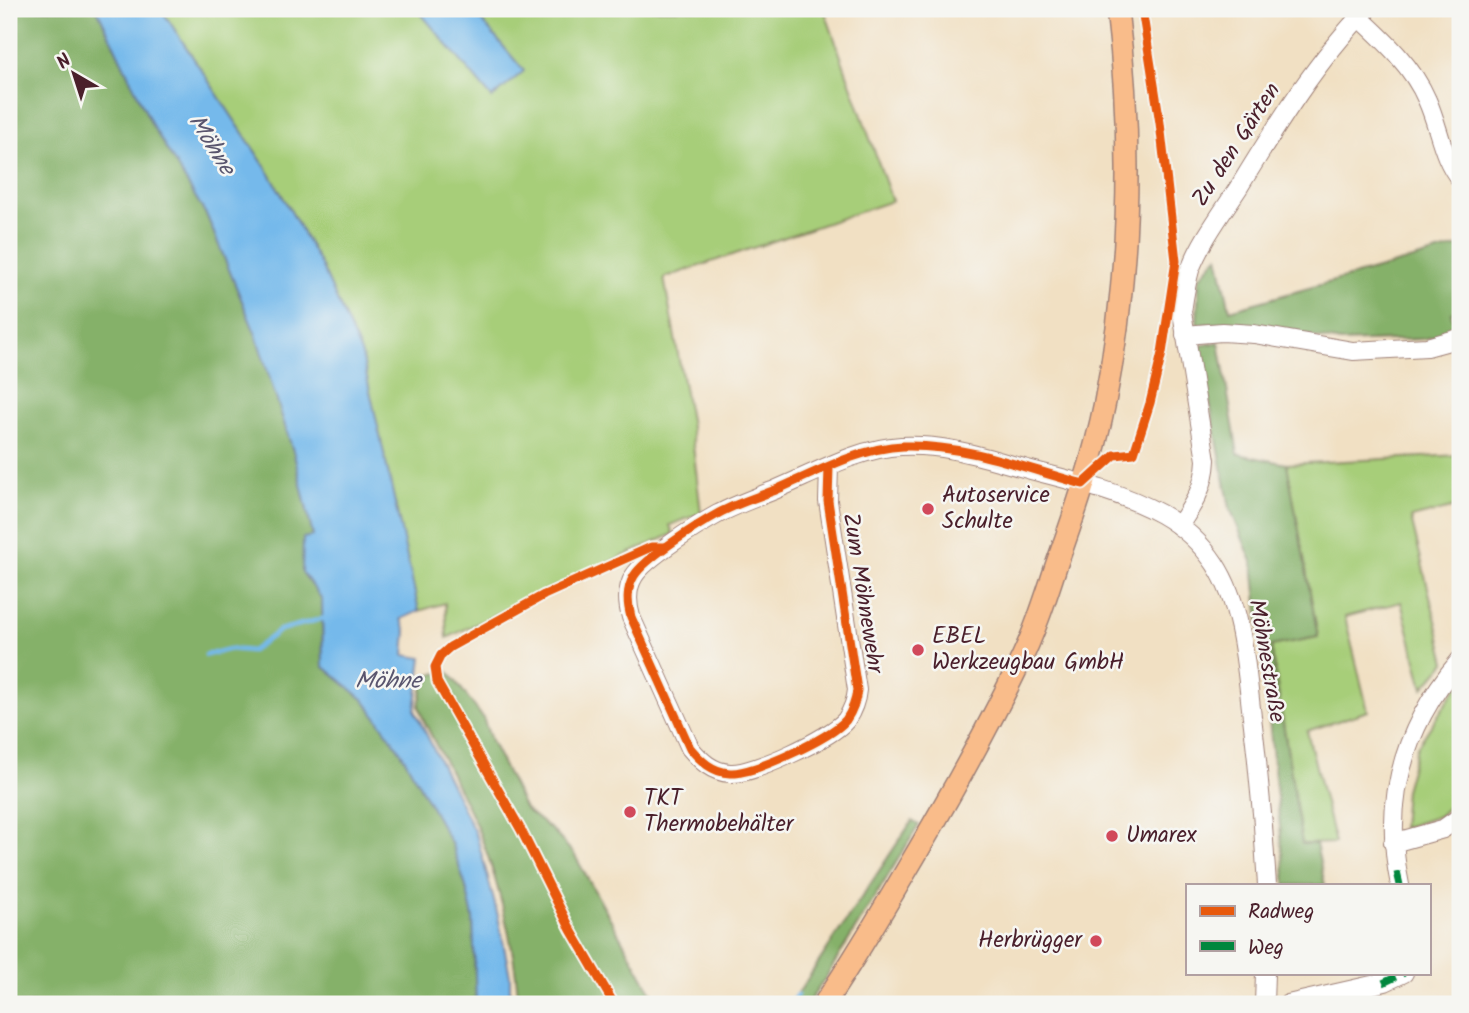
<svg xmlns="http://www.w3.org/2000/svg" width="1469" height="1013" font-family="Kalam,sans-serif">
  <style>
    .green { fill: #a7ce79; stroke: #787652; stroke-width: 2 }
    .forest { fill: #85b169; stroke: #68684a; stroke-width: 2 }
    .water { fill: #74b9eb; stroke: #5f6c8b; stroke-width: 2 }
    .lines { fill: none; stroke-linecap: round; stroke-linejoin: round }
    .stream { stroke: #74b9eb; stroke-width: 4.5 }
    .minor-casing { stroke: #9e8077; stroke-width: 20 }
    .major-casing { stroke: #9e8077; stroke-width: 24 }
    .minor { stroke: #fff; stroke-width: 18 }
    .major { stroke: #f9bc8a; stroke-width: 21 }
    .quiet { stroke: #00873e; stroke-width: 7; stroke-dasharray: 14 7; stroke-linecap: butt }
    .cycleway-casing { stroke: #f6f6f2; stroke-width: 13 }
    .cycleway { stroke: #e8590c; stroke-width: 9 }
    .poi-dot { fill: #d1495b; stroke: #f6f6f2; stroke-width: 2.5 }
    .labels { text-anchor: middle; dominant-baseline: central; stroke-width: 5; stroke-linejoin: round; paint-order: stroke }
    .street-label { font-size: 23px; fill: #4a1f2b; stroke: #f6f6f2 }
    .poi-label { font-size: 23px; fill: #4a1f2b; stroke: #f6f6f2; text-anchor: start }
    .water-label { font-size: 24px; font-style: italic; fill: #59556e; stroke: #f6f6f2 }
  </style>
  <rect width="100%" height="100%" fill="#f6f6f2"/>
  <filter id="ink" filterUnits="userSpaceOnUse"><feTurbulence type="fractalNoise" baseFrequency=".0143" numOctaves="2"/><feDisplacementMap in="SourceGraphic" scale="14" xChannelSelector="R" yChannelSelector="G"/><feConvolveMatrix kernelMatrix="1 2 1 2 8 2 1 2 1" color-interpolation-filters="sRGB"/></filter>
  <filter id="wash" filterUnits="userSpaceOnUse"><feTurbulence type="fractalNoise" baseFrequency=".00686" numOctaves="4" result="noise"/><feDisplacementMap in="SourceGraphic" scale="28" xChannelSelector="R" yChannelSelector="G"/><feGaussianBlur stdDeviation="1.57" result="paint"/><feColorMatrix in="noise" values="0 0 0 0 0 0 0 0 0 0 0 0 0 0 0 0 0 1.4 0 .05"/><feComposite in="paint" operator="in"/></filter>
  <g filter="url(#wash)">
    <rect width="100%" height="100%" fill="#f1e0c3"/>
    <g class="green">
      <polygon points="161,9 824,9 892,201 664,278 690,420 701,513 670,525 673,534 543,592 447,638 445,603 419,611 362,356 322,267 270,174"/>
      <polygon points="1460,455 1460,506 1411,518 1446,662 1423,688 1401,602 1345,617 1368,711 1307,731 1335,843 1302,844 1271,646 1318,637 1287,464"/>
      <polygon points="1460,682 1460,796 1439,816 1402,828 1405,790 1417,747"/>
    </g>
    <g class="forest">
      <polygon points="9,9 97,9 152,125 207,216 256,335 294,454 313,536 302,572 322,599 323,666 364,700 401,752 452,845 466,887 473,917 476,1004 9,1004"/>
      <polygon points="1460,246 1460,309 1451,313 1457,332 1423,339 1340,342 1255,325 1197,324 1199,278 1218,256 1230,310"/>
      <polygon points="1219,342 1238,454 1287,464 1318,637 1271,646 1302,844 1316,844 1325,885 1286,885 1253,564 1230,508 1199,346"/>
      <path d="M449,672L483,718L492,743L525,809L553,831L574,854L658,1004H518C517,952 494,863 472,816C456,783 439,751 423,719L419,706L425,675Z"/>
      <polygon points="912,821 919,825 823,982 807,1004 791,1004"/>
    </g>
    <g class="water">
      <polygon points="97,9 161,9 270,174 322,267 362,355 419,611 401,619 406,631 404,655 422,658 415,711 477,837 498,916 510,976 510,1004 476,1004 473,917 466,887 452,845 401,752 364,700 323,666 322,599 302,572 303,538 313,536 294,454 256,335 207,216 152,125"/>
      <polygon points="417,9 472,9 524,71 492,98"/>
    </g>
    <g class="lines">
      <g class="stream">
        <polyline points="206,655 230,649 252,651 280,630 325,618"/>
        <polyline points="790,1004 797,995"/>
      </g>
    </g>
  </g>
  <g filter="url(#ink)">
    <g class="lines">
      <g class="minor-casing">
        <g id="minor">
          <path d="M1359,17C1385,41 1413,67 1427,100C1439,126 1442,158 1460,179"/>
          <polyline points="1185,335 1222,332 1254,334 1353,351 1427,347 1460,338"/>
          <path d="M829,467L828,501L857,690C856,701 852,711 846,720C831,738 752,775 730,773C712,772 701,761 690,748L631,617C627,603 626,589 634,576C645,558 698,525 718,514C737,504 758,497 777,489C815,473 859,448 901,446C950,444 985,458 1031,470C1074,481 1121,492 1161,514C1182,526 1201,543 1215,564C1243,607 1246,667 1252,717C1259,773 1264,829 1267,885"/>
          <path d="M1179,526C1193,505 1205,487 1206,460L1182,312C1184,298 1186,284 1190,270C1201,241 1222,213 1239,187C1277,125 1316,61 1367,9"/>
          <polyline points="1393,843 1443,829 1460,817"/>
          <path d="M1400,885C1382,801 1404,726 1460,660"/>
          <polyline points="1264,1004 1265,973"/>
          <polyline points="1288,1004 1385,982 1404,973"/>
        </g>
      </g>
      <g class="major-casing">
        <path id="major" d="M824,1004C858,954 888,902 919,849C954,789 988,728 1018,666C1034,634 1045,600 1056,566C1075,513 1094,458 1105,402C1130,273 1133,139 1117,9"/>
      </g>
      <use href="#minor" class="minor"/>
      <use href="#major" class="major"/>
      <g class="quiet">
        <polyline points="1397,872 1400,885"/>
        <polyline points="1383,983 1404,973"/>
      </g>
      <g class="cycleway-casing">
        <g id="cycleway">
          <path d="M829,467L828,501L857,690C856,701 852,711 846,720C831,738 752,775 730,773C712,772 701,761 690,748L631,617C627,603 626,589 634,576C645,558 699,524 719,513C737,503 758,497 778,489C814,473 863,447 903,446C965,444 1024,468 1083,484L1115,455L1134,453L1150,403L1162,353L1176,261L1160,123L1142,9"/>
          <polyline points="614,1004 571,930 521,830 437,682 435,667 441,655 450,647 544,595 651,547 665,547"/>
        </g>
      </g>
      <use href="#cycleway" class="cycleway"/>
    </g>
  </g>
  <g class="poi-dot">
    <circle cx="928" cy="509" r="7"/>
    <circle cx="918" cy="650" r="7"/>
    <circle cx="630" cy="812" r="7"/>
    <circle cx="1112" cy="836" r="7"/>
    <circle cx="1096" cy="941" r="7"/>
  </g>
  <g class="labels">
    <g class="street-label">
      <text transform="translate(1237 145) rotate(-57)">Zu den Gärten</text>
      <text transform="translate(862 593) rotate(81)">Zum Möhnewehr</text>
      <text transform="translate(1266 661) rotate(80)">Möhnestraße</text>
    </g>
    <g class="poi-label">
      <text x="942" y="496">Autoservice<tspan x="942" dy="26">Schulte</tspan></text>
      <text x="932" y="637">EBEL<tspan x="932" dy="26">Werkzeugbau GmbH</tspan></text>
      <text x="644" y="799">TKT<tspan x="644" dy="26">Thermobehälter</tspan></text>
      <text x="1126" y="836">Umarex</text>
      <text x="1082" y="941" text-anchor="end">Herbrügger</text>
    </g>
    <g class="water-label">
      <text transform="translate(211 145) rotate(58)">Möhne</text>
      <text x="388" y="681">Möhne</text>
    </g>
  </g>
  <rect width="1469" height="1013" fill="none" stroke="#f6f6f2" stroke-width="35"/>
  <rect x="1186" y="884" width="245" height="91" fill="#f6f6f2" stroke="#b1a0a2" stroke-width="2"/>
  <rect x="1200" y="906" width="35" height="10" fill="#e8590c" stroke="#b1a0a2" stroke-width="2"/>
  <text x="1248" y="918" font-size="21" fill="#4a1f2b">Radweg</text>
  <rect x="1200" y="941" width="35" height="10" fill="#00873e" stroke="#b1a0a2" stroke-width="2"/>
  <text x="1248" y="954" font-size="21" fill="#4a1f2b">Weg</text>
  <g transform="translate(74 74) rotate(321)" stroke="#f6f6f2" stroke-width="5" paint-order="stroke">
  <path d="M0-5L12 26L0 18L-12 26Z" fill="#4a1f2b"/>
  <text y="-10" font-size="19" font-weight="bold" text-anchor="middle" fill="#4a1f2b">N</text>
  </g>
</svg>
